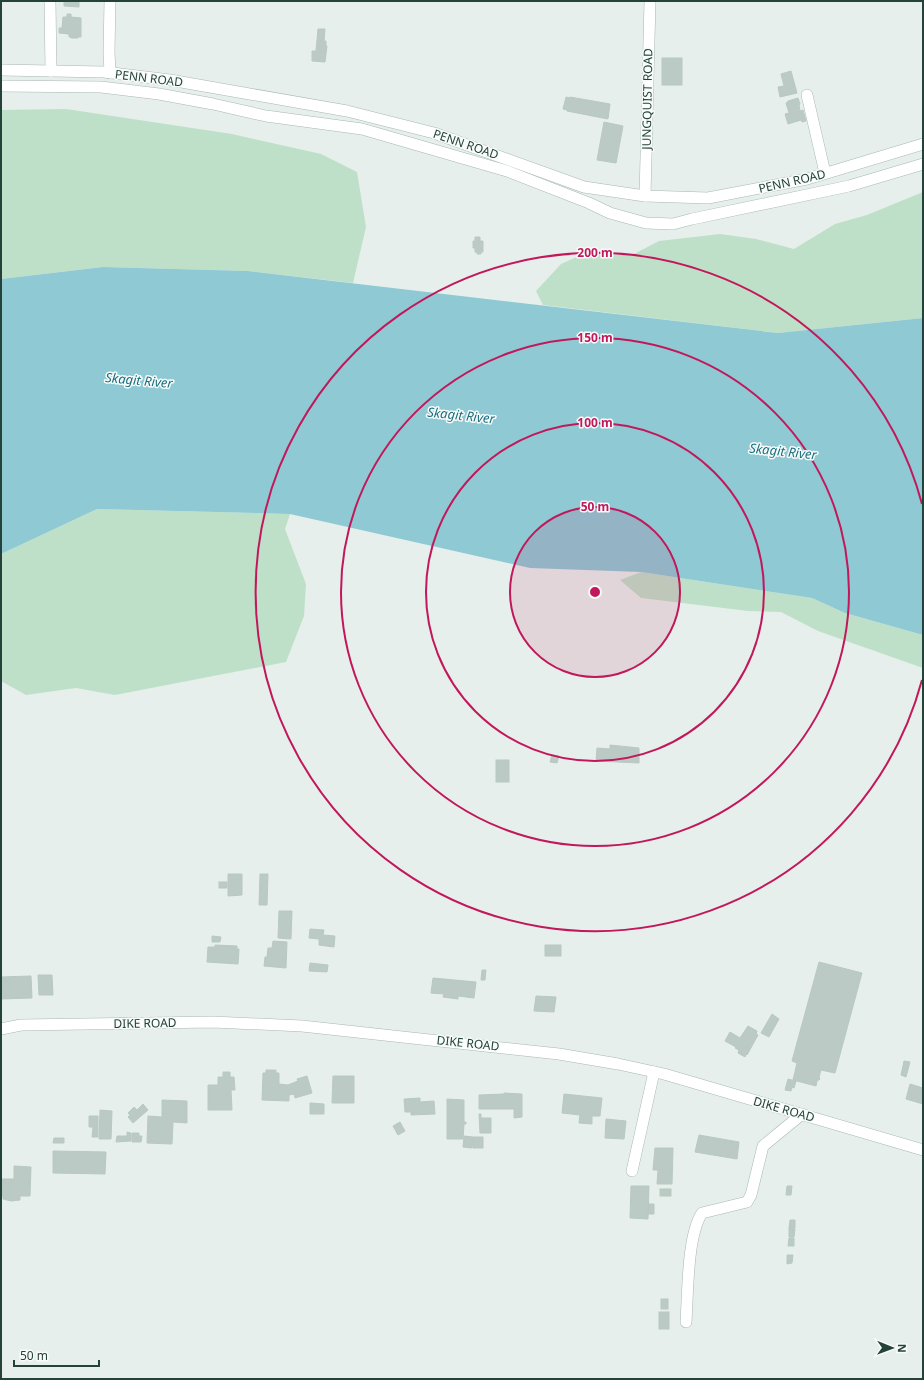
<svg xmlns="http://www.w3.org/2000/svg" width="924" height="1380" font-family="'Noto Sans',sans-serif">
  <style>
    .green { fill: #bfe0c8 }
    .water { fill: #8ec9d4 }
    .building { fill: #bbcac4; stroke: #b8c9c2 }
    .lines { fill: none; stroke-linecap: round; stroke-linejoin: round }
    .minor-casing { stroke: #a8b8b2; stroke-width: 12 }
    .minor { stroke: #fff; stroke-width: 11 }
    .ring { fill: none; stroke: #c2185b; stroke-width: 2 }
    .labels { text-anchor: middle; dominant-baseline: central; stroke-width: 3; stroke-linejoin: round; paint-order: stroke }
    .street-label { font-size: 12px; fill: #24423a; stroke: #f7fbf9 }
    .water-label { font-size: 13px; font-style: italic; fill: #1c6f80; stroke: #f7fbf9 }
    .centre { fill: #c2185b; stroke: #f7fbf9; stroke-width: 2 }
    .ring-label { font-size: 12px; text-anchor: middle; font-weight: bold; fill: #c2185b; stroke: #f7fbf9; stroke-width: 3; stroke-linejoin: round; paint-order: stroke }
  </style>
  <rect width="100%" height="100%" fill="#e6efeb"/>
  <g class="green">
    <polygon points="66,109 232,134 321,154 357,172 366,227 353,283 248,271 103,267 1,279 1,110"/>
    <polygon points="923,192 923,318 778,333 543,305 536,291 561,264 590,251 632,255 659,241 720,234 756,239 794,249 835,224 867,215"/>
    <polygon points="97,509 290,514 285,529 306,584 304,616 286,662 115,695 76,688 26,695 1,681 1,554"/>
    <polygon points="641,572 812,598 845,613 923,635 923,668 818,631 781,612 748,611 641,598 620,580"/>
  </g>
  <polygon class="water" points="103,267 248,271 778,333 923,318 923,635 845,613 812,598 641,572 530,568 290,514 97,509 1,554 1,279"/>
  <g class="building">
    <polygon points="64,1 79,1 79,7 64,6"/>
    <polygon points="67,14 71,14 71,17 81,18 81,37 78,37 78,38 71,38 71,37 69,37 69,34 59,33 59,28 62,28 63,17 67,17"/>
    <polygon points="318,29 325,29 324,41 326,41 326,46 327,46 325,62 312,61 312,51 316,51"/>
    <rect x="662" y="58" width="20" height="27"/>
    <polygon points="791,71 797,93 780,97 778,87 784,86 781,74"/>
    <polygon points="566,97 570,98 570,97 610,104 608,119 567,111 567,110 563,109"/>
    <polygon points="798,98 800,104 799,105 800,111 803,110 806,121 802,122 801,120 788,124 785,114 789,113 786,103 788,102 788,101"/>
    <polygon points="604,122 623,126 616,163 597,160"/>
    <polygon points="475,237 480,237 480,241 483,241 483,252 481,252 481,254 477,254 477,252 475,252 475,248 473,248 473,241 475,241"/>
    <polygon points="610,745 639,748 639,763 596,761 597,748 610,749"/>
    <polygon points="552,755 559,756 557,763 550,762"/>
    <rect x="496" y="760" width="13" height="22"/>
    <polygon points="228,874 242,874 242,895 228,896"/>
    <polygon points="260,874 268,874 267,905 259,905"/>
    <rect x="219" y="882" width="8" height="6"/>
    <polygon points="279,911 292,911 291,939 278,938"/>
    <polygon points="310,929 324,930 323,935 335,936 334,947 319,945 319,939 309,938"/>
    <polygon points="212,936 221,937 220,942 212,942"/>
    <polygon points="273,941 287,942 286,968 264,966 265,957 267,957 268,948 272,948"/>
    <polygon points="215,945 237,946 237,949 239,949 238,964 207,962 208,947 215,947"/>
    <rect x="545" y="945" width="16" height="11"/>
    <polygon points="819,962 862,973 835,1073 821,1070 819,1077 820,1079 817,1081 816,1086 793,1080 797,1063 792,1061"/>
    <polygon points="310,963 328,965 327,972 309,971"/>
    <polygon points="482,970 486,970 485,980 481,980"/>
    <polygon points="38,975 52,975 53,995 39,995"/>
    <polygon points="31,976 32,998 1,999 1,977"/>
    <polygon points="433,978 476,982 474,998 458,996 458,999 443,997 444,994 431,993"/>
    <polygon points="536,996 556,997 554,1012 534,1011"/>
    <polygon points="772,1014 779,1019 769,1037 761,1033"/>
    <polygon points="748,1026 757,1031 756,1034 758,1035 747,1055 746,1054 745,1057 738,1053 739,1050 735,1048 736,1047 725,1041 730,1032 740,1038"/>
    <polygon points="904,1061 910,1062 906,1077 901,1075"/>
    <polygon points="266,1070 276,1070 276,1073 279,1073 279,1084 288,1085 298,1081 297,1079 307,1076 312,1093 295,1098 294,1094 289,1095 289,1101 262,1100 263,1073 266,1073"/>
    <polygon points="223,1072 230,1072 230,1077 234,1077 235,1090 231,1090 232,1110 208,1110 208,1085 218,1085 218,1077 223,1077"/>
    <polygon points="333,1076 354,1076 354,1103 332,1103"/>
    <polygon points="788,1079 796,1081 794,1088 792,1087 791,1091 785,1090"/>
    <polygon points="910,1084 923,1088 923,1104 906,1099"/>
    <polygon points="504,1093 522,1094 522,1117 514,1118 514,1109 479,1109 479,1095 504,1094"/>
    <polygon points="564,1094 602,1098 600,1116 592,1116 592,1124 579,1123 580,1115 562,1113"/>
    <polygon points="420,1098 420,1102 434,1101 435,1114 411,1115 411,1112 405,1112 404,1099"/>
    <polygon points="447,1099 464,1100 464,1122 466,1122 466,1124 464,1124 463,1139 447,1139"/>
    <polygon points="162,1100 187,1101 187,1123 173,1122 172,1144 147,1143 148,1116 162,1117"/>
    <polygon points="310,1103 324,1104 324,1114 310,1114"/>
    <polygon points="143,1104 148,1110 133,1123 128,1117 130,1115 128,1113 134,1107 137,1110"/>
    <polygon points="100,1110 112,1111 111,1139 99,1139"/>
    <polygon points="479,1114 481,1114 481,1118 491,1118 491,1133 480,1133"/>
    <polygon points="89,1116 98,1116 98,1137 92,1137 93,1127 89,1127"/>
    <polygon points="606,1119 626,1121 624,1139 605,1138"/>
    <polygon points="400,1122 405,1131 398,1135 393,1126"/>
    <polygon points="127,1132 131,1133 131,1141 116,1142 117,1136 127,1136"/>
    <polygon points="132,1133 139,1133 139,1136 142,1136 141,1142 132,1142"/>
    <polygon points="699,1135 739,1142 737,1159 695,1152"/>
    <polygon points="464,1136 473,1137 472,1148 463,1147"/>
    <rect x="473" y="1137" width="10" height="11"/>
    <polygon points="54,1138 64,1138 64,1143 53,1143"/>
    <polygon points="655,1148 673,1148 672,1184 657,1184 658,1170 653,1170"/>
    <polygon points="53,1151 106,1152 105,1174 53,1173"/>
    <polygon points="14,1166 31,1167 30,1196 20,1196 20,1200 11,1201 3,1199 3,1196 1,1196 1,1179 14,1179"/>
    <polygon points="631,1186 649,1186 648,1219 630,1218"/>
    <polygon points="787,1186 792,1186 791,1195 786,1195"/>
    <rect x="660" y="1189" width="11" height="7"/>
    <polygon points="649,1204 654,1204 654,1214 648,1214"/>
    <polygon points="790,1220 795,1220 795,1228 789,1228"/>
    <polygon points="789,1228 795,1229 794,1237 789,1237"/>
    <polygon points="789,1238 794,1238 794,1246 788,1246"/>
    <polygon points="787,1255 793,1255 792,1263 787,1264"/>
    <rect x="661" y="1299" width="7" height="10"/>
    <rect x="659" y="1312" width="10" height="17"/>
  </g>
  <g class="lines">
    <g class="minor-casing">
      <g id="minor">
        <polyline points="50,1 51,71"/>
        <polyline points="110,1 109,52 110,73"/>
        <polyline points="1,70 104,72 170,80 347,111 434,133 584,187 645,196 708,198 807,179 923,144"/>
        <polyline points="1,86 101,87 159,94 213,104 266,116 362,129 507,171 589,203 610,213 646,223 673,224 692,219 849,186 923,164"/>
        <polyline points="807,95 825,173"/>
        <polyline points="645,196 650,1"/>
        <polyline points="1,1029 21,1025 213,1022 302,1026 559,1054 618,1064 664,1074 923,1150"/>
        <polyline points="632,1171 654,1072"/>
        <path d="M686,1322C688,1293 687,1236 702,1213L747,1202L751,1195L763,1146L802,1114"/>
      </g>
    </g>
    <use href="#minor" class="minor"/>
  </g>
  <circle cx="595" cy="592" r="85" fill="#c2185b" fill-opacity=".12"/>
  <g class="ring">
    <circle cx="595" cy="592" r="85"/>
    <circle cx="595" cy="592" r="169"/>
    <circle cx="595" cy="592" r="254"/>
    <path d="M922 680A339 339 0 1 1 922 504"/>
  </g>
  <g class="labels">
    <g class="street-label">
      <text transform="translate(149 78) rotate(7)">PENN ROAD</text>
      <text transform="translate(647 99) rotate(-89)">JUNGQUIST ROAD</text>
      <text transform="translate(466 144) rotate(19)">PENN ROAD</text>
      <text transform="translate(792 181) rotate(-13)">PENN ROAD</text>
      <text transform="translate(145 1023) rotate(-1)">DIKE ROAD</text>
      <text transform="translate(468 1043) rotate(6)">DIKE ROAD</text>
      <text transform="translate(784 1109) rotate(16)">DIKE ROAD</text>
    </g>
    <g class="water-label">
      <text transform="translate(139 380) rotate(5)">Skagit River</text>
      <text transform="translate(461 415) rotate(6)">Skagit River</text>
      <text transform="translate(783 451) rotate(6)">Skagit River</text>
    </g>
  </g>
  <circle cx="595" cy="592" r="6" class="centre"/>
  <g class="ring-label">
    <text x="595" y="257">200 m</text>
    <text x="595" y="342">150 m</text>
    <text x="595" y="427">100 m</text>
    <text x="595" y="511">50 m</text>
  </g>
  <rect width="924" height="1380" fill="none" stroke="#24423a" stroke-width="4"/>
  <g transform="translate(892 1348) rotate(91)" stroke="#f7fbf9" stroke-width="3" paint-order="stroke">
  <path d="M0-3L7 15L0 10L-7 15Z" fill="#24423a"/>
  <text y="-6" font-size="11" font-weight="bold" text-anchor="middle" fill="#24423a">N</text>
  </g>
  <path d="M14 1360v6h85v-6" fill="none" stroke="#24423a" stroke-width="2"/>
  <text x="20" y="1360" font-size="12" fill="#24423a" stroke="#f7fbf9" stroke-width="3" paint-order="stroke">50 m</text>
</svg>
